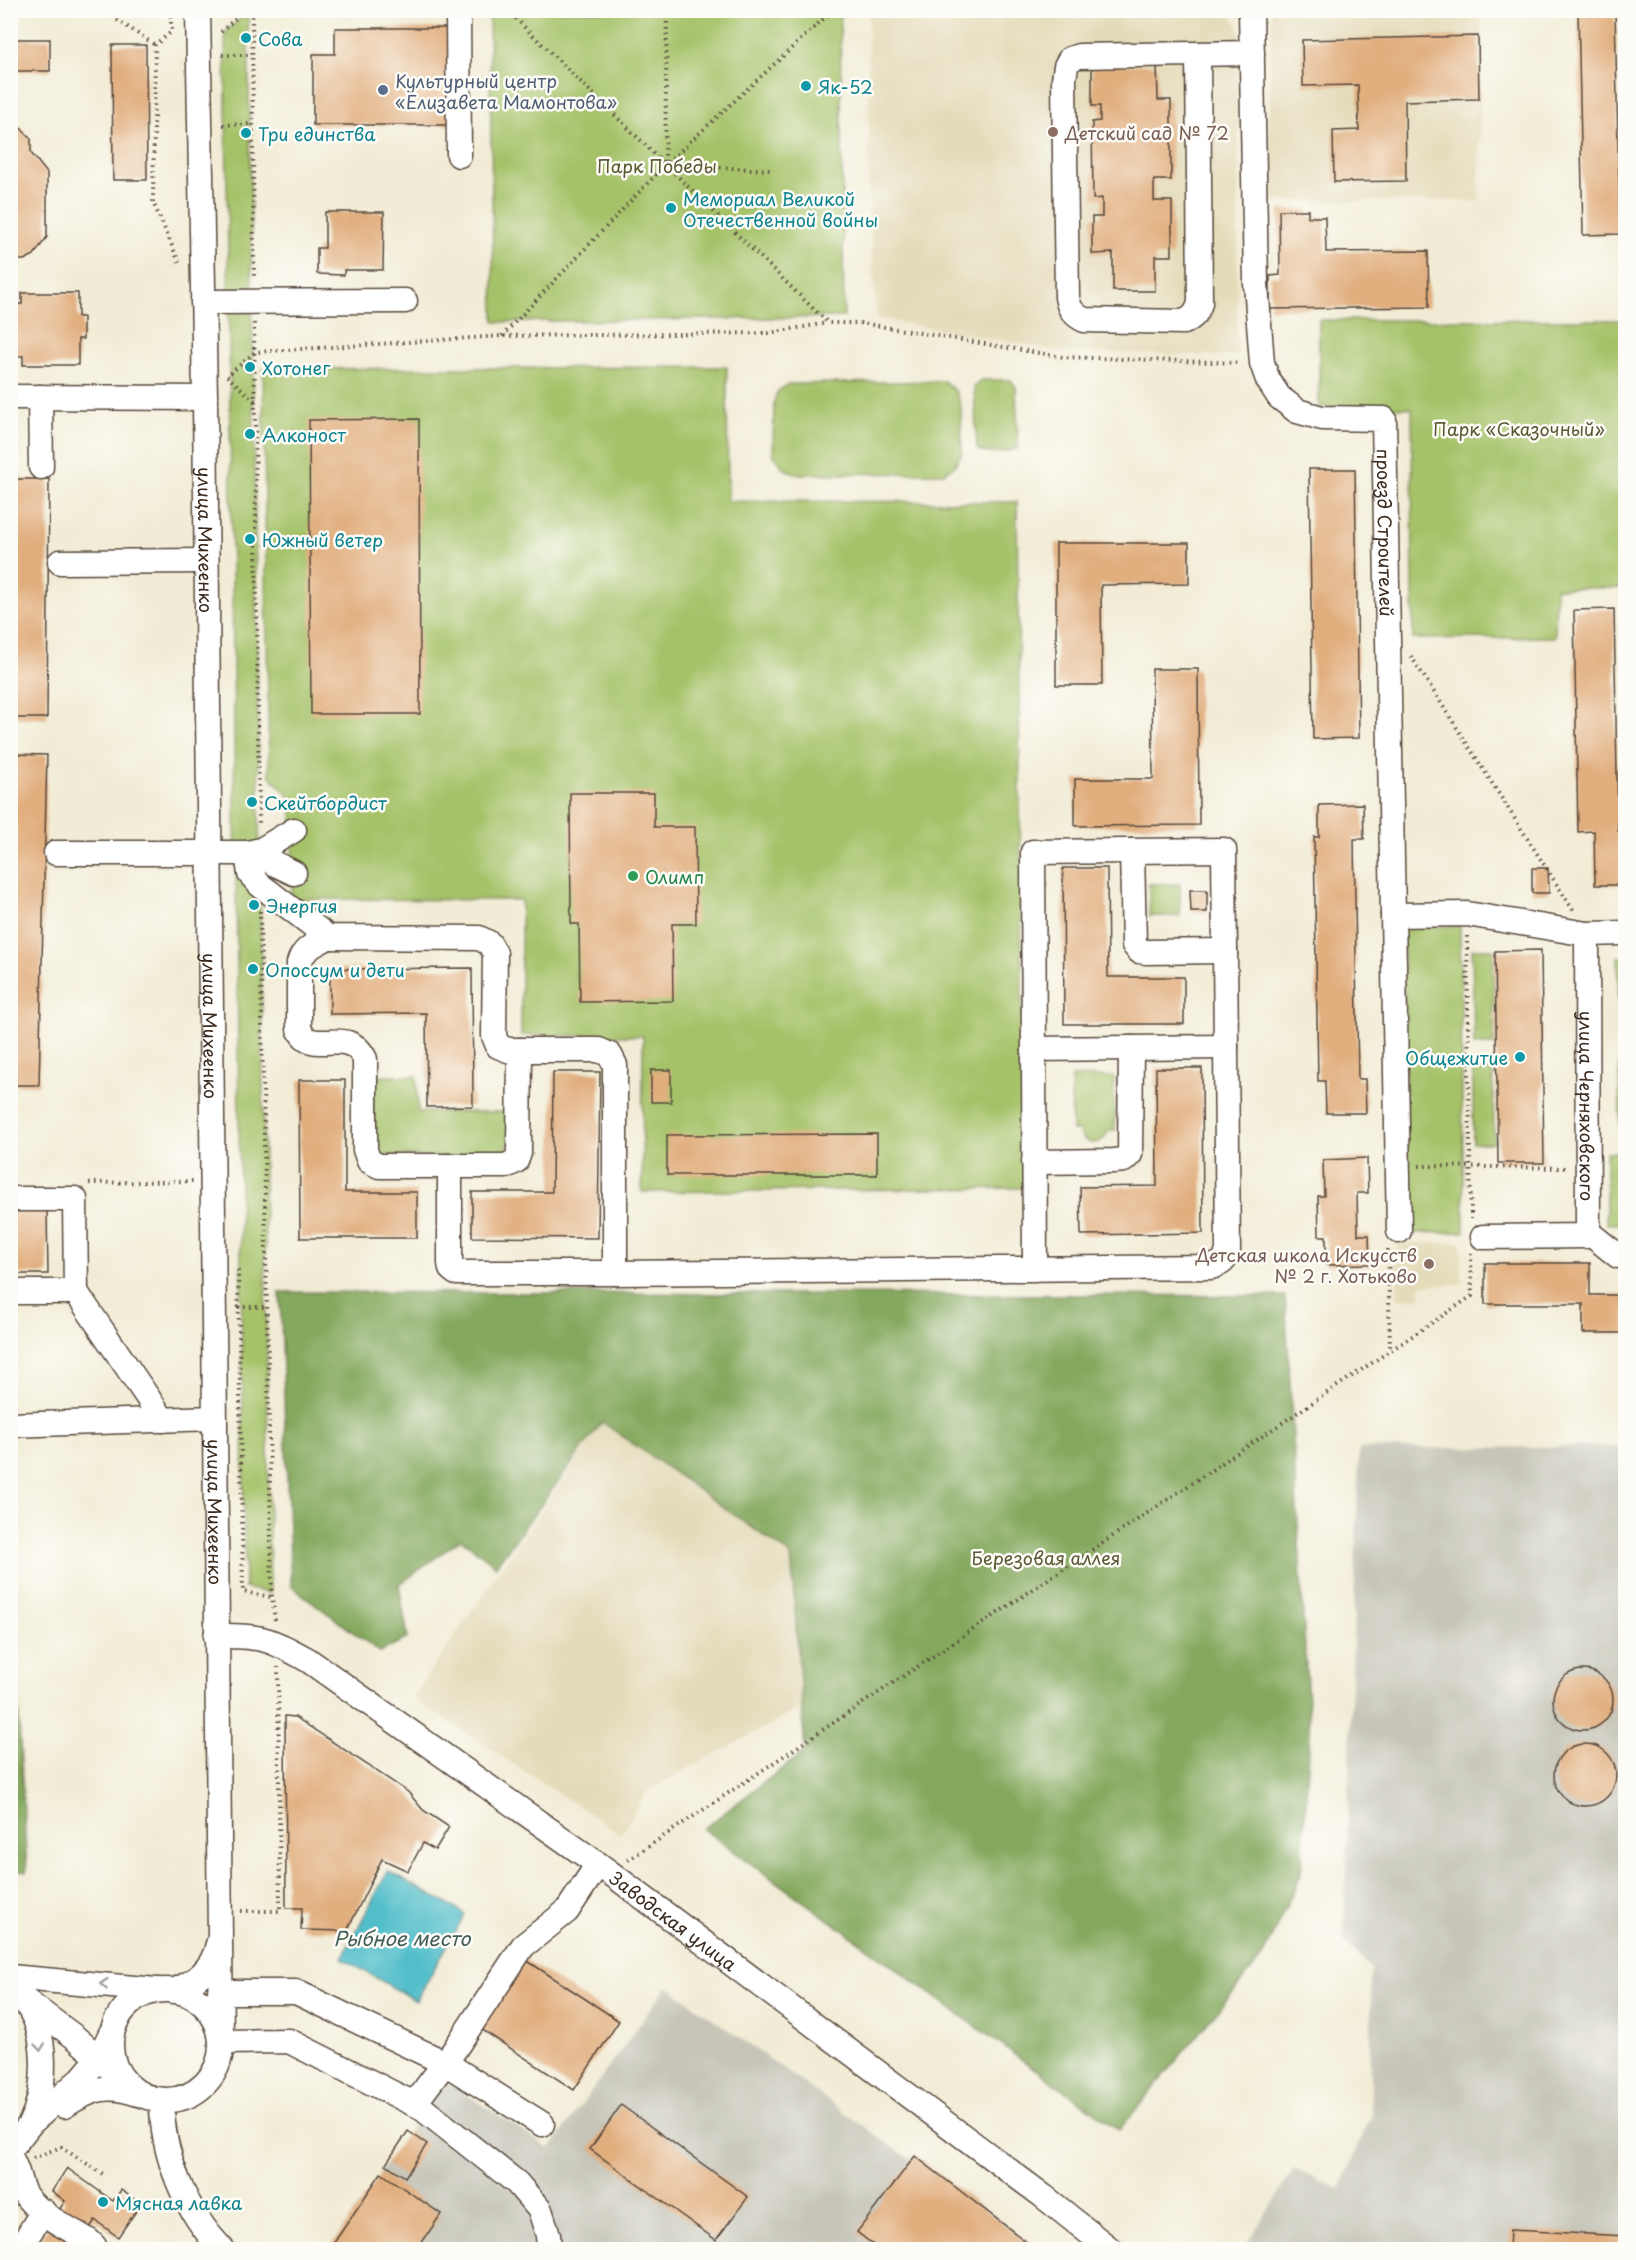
<svg xmlns="http://www.w3.org/2000/svg" width="1636" height="2260" font-family="'Playpen Sans',sans-serif">
  <style>
    .built { fill: #e4dbba }
    .industrial { fill: #c6c5b8 }
    .green { fill: #a6c269; stroke: #707644; stroke-width: 1.5 }
    .forest { fill: #84a85d; stroke: #60693e; stroke-width: 1.5 }
    .water { fill: #51beca; stroke: #467474; stroke-width: 1.5 }
    .building { fill: #e1ae7e }
    .lines { fill: none; stroke-linecap: round; stroke-linejoin: round }
    .minor-casing { stroke: #56473a; stroke-width: 27 }
    .path { stroke: #56473a; stroke-width: 4; stroke-dasharray: 1.5 4.5; stroke-linecap: butt }
    .minor { stroke: #fff; stroke-width: 24 }
    .oneway { stroke: #a79f9a }
    .culture-dot { fill: #0f9aa8; stroke: #fdfcf7; stroke-width: 2 }
    .service-dot { fill: #5c6f8a; stroke: #fdfcf7; stroke-width: 2 }
    .education-dot { fill: #8d6e63; stroke: #fdfcf7; stroke-width: 2 }
    .leisure-dot { fill: #2e9e5b; stroke: #fdfcf7; stroke-width: 2 }
    .labels { text-anchor: middle; dominant-baseline: central; stroke-width: 5; stroke-linejoin: round; paint-order: stroke }
    .culture-label { font-size: 18px; fill: #0d838f; stroke: #fdfcf7; text-anchor: start }
    .service-label { font-size: 18px; fill: #4e5e75; stroke: #fdfcf7; text-anchor: start }
    .education-label { font-size: 18px; fill: #785e54; stroke: #fdfcf7; text-anchor: start }
    .park-label { font-size: 18px; fill: #5b5834; stroke: #fdfcf7 }
    .street-label { font-size: 18px; fill: #3b2a1e; stroke: #fdfcf7 }
    .leisure-label { font-size: 18px; fill: #27864d; stroke: #fdfcf7; text-anchor: start }
    .water-label { font-size: 20px; font-style: italic; fill: #435e5a; stroke: #fdfcf7 }
  </style>
  <rect width="100%" height="100%" fill="#fdfcf7"/>
  <filter id="ink" filterUnits="userSpaceOnUse"><feTurbulence type="fractalNoise" baseFrequency=".0167" numOctaves="2"/><feDisplacementMap in="SourceGraphic" scale="12" xChannelSelector="R" yChannelSelector="G"/><feConvolveMatrix kernelMatrix="1 2 1 2 8 2 1 2 1" color-interpolation-filters="sRGB"/></filter>
  <filter id="wash" filterUnits="userSpaceOnUse"><feTurbulence type="fractalNoise" baseFrequency=".008" numOctaves="4" result="noise"/><feDisplacementMap in="SourceGraphic" scale="24" xChannelSelector="R" yChannelSelector="G"/><feGaussianBlur stdDeviation="1.35" result="paint"/><feColorMatrix in="noise" values="0 0 0 0 0 0 0 0 0 0 0 0 0 0 0 0 0 1.4 0 .05"/><feComposite in="paint" operator="in"/></filter>
  <g filter="url(#wash)">
    <rect width="100%" height="100%" fill="#f2ecd6"/>
    <g class="built">
      <polygon points="868,11 1229,11 1239,28 1237,356 1064,352 877,318 869,210"/>
      <polygon points="1272,11 1482,11 1479,201 1268,201"/>
      <polygon points="1396,1243 1461,1243 1462,1284 1420,1285 1420,1298 1397,1298"/>
      <polygon points="602,1422 791,1554 801,1708 648,1790 621,1834 412,1698"/>
    </g>
    <g class="industrial">
      <polygon points="1625,1446 1625,2249 1243,2250 1294,2169 1340,2189 1371,2116 1371,1968 1344,1941 1359,1449"/>
      <polygon points="667,1986 911,2160 915,2156 1037,2249 329,2250 443,2079 550,2149"/>
    </g>
    <g class="green">
      <polygon points="489,11 840,11 844,317 494,322"/>
      <polygon points="248,12 270,1593 245,1588 225,32"/>
      <polygon points="1319,320 1625,320 1625,588 1556,588 1555,637 1413,639 1412,408 1319,407"/>
      <polygon points="727,367 728,501 1017,502 1024,1188 642,1192 643,1036 521,1035 521,900 292,899 292,799 269,775 263,369"/>
      <path d="M981,380H1011L1016,387L1018,448C1007,452 988,456 977,449L974,387Z"/>
      <polygon points="944,381 956,392 961,407 962,453 955,465 944,473 797,474 784,469 773,454 774,402 777,392 788,384"/>
      <rect x="1149" y="884" width="31" height="32"/>
      <polygon points="1460,926 1464,1232 1407,1233 1403,927"/>
      <polygon points="1472,949 1493,949 1494,1045 1474,1045"/>
      <polygon points="1618,957 1626,957 1625,1139 1620,1139"/>
      <polygon points="1493,1070 1494,1143 1473,1143 1473,1071"/>
      <polygon points="373,1076 417,1076 418,1112 511,1112 507,1153 498,1159 378,1155 373,1147"/>
      <path d="M1071,1077H1114L1115,1130L1108,1131C1102,1147 1085,1147 1079,1131H1072Z"/>
      <rect x="1606" y="1152" width="19" height="72"/>
    </g>
    <g class="forest">
      <polygon points="280,1292 1285,1296 1310,1737 1301,1875 1262,1957 1119,2130 703,1829 805,1751 791,1555 602,1422 496,1566 461,1539 399,1585 408,1638 380,1652 291,1586"/>
      <polygon points="11,1571 27,1872 11,1870"/>
    </g>
    <polygon class="water" points="388,1871 465,1914 416,2001 342,1958"/>
    <g id="blocks">
      <g class="building">
        <polygon points="1578,10 1615,10 1620,234 1583,235"/>
        <polygon points="335,28 453,28 454,125 313,125 313,54 335,54"/>
        <polygon points="1478,36 1479,99 1405,101 1406,181 1334,182 1333,131 1359,130 1358,85 1303,86 1302,40"/>
        <rect x="10" y="39" width="40" height="32"/>
        <polygon points="112,45 146,45 147,180 113,180"/>
        <polygon points="1092,65 1157,65 1158,100 1171,100 1171,180 1154,180 1154,201 1172,201 1172,256 1155,256 1155,291 1113,291 1113,253 1092,254 1092,217 1102,217 1102,198 1093,199 1092,122 1100,121 1100,106 1092,106"/>
        <polygon points="10,126 19,126 31,139 31,153 47,173 47,237 34,255 24,260 10,260"/>
        <polygon points="1279,210 1308,210 1308,217 1325,217 1326,252 1428,251 1429,307 1270,309 1270,276 1280,275"/>
        <polygon points="325,212 384,212 383,270 344,270 344,275 317,274 317,248 325,248"/>
        <polygon points="22,293 78,293 78,317 83,317 83,339 78,339 78,365 23,365 23,356 10,356 10,304 22,304"/>
        <polygon points="419,419 420,714 311,714 309,420"/>
        <polygon points="1309,469 1355,469 1359,738 1313,739"/>
        <polygon points="10,479 49,479 47,718 10,718"/>
        <polygon points="1056,543 1189,543 1189,584 1101,585 1102,685 1056,685"/>
        <polygon points="1614,609 1618,831 1626,831 1626,885 1595,885 1594,831 1578,832 1574,610"/>
        <polygon points="1152,669 1198,669 1199,825 1075,826 1075,779 1153,779"/>
        <polygon points="10,754 47,755 39,1085 10,1085"/>
        <polygon points="570,793 654,793 654,827 695,827 696,924 672,924 673,1001 580,1002 579,924 571,924"/>
        <polygon points="1363,804 1364,839 1354,839 1358,1079 1365,1079 1366,1113 1326,1113 1325,1081 1318,1081 1314,837 1319,837 1319,805"/>
        <polygon points="1063,868 1107,868 1108,977 1184,977 1184,1024 1064,1024"/>
        <polygon points="1532,868 1548,868 1549,893 1532,893"/>
        <polygon points="1190,890 1207,890 1207,912 1191,912"/>
        <polygon points="1541,950 1544,1163 1498,1163 1495,951"/>
        <polygon points="472,968 473,1106 427,1107 426,1013 330,1014 330,969"/>
        <polygon points="1156,1068 1202,1068 1203,1233 1081,1235 1080,1187 1157,1186"/>
        <rect x="651" y="1070" width="20" height="32"/>
        <polygon points="553,1072 600,1072 598,1238 472,1237 472,1192 552,1192"/>
        <polygon points="299,1080 345,1080 345,1192 417,1192 417,1238 300,1238"/>
        <polygon points="877,1134 877,1175 667,1175 667,1135"/>
        <polygon points="1367,1158 1368,1193 1357,1193 1358,1235 1369,1235 1370,1264 1326,1265 1326,1236 1319,1236 1318,1196 1324,1196 1323,1160"/>
        <polygon points="47,1210 48,1274 10,1274 10,1211"/>
        <polygon points="1485,1263 1590,1263 1590,1295 1626,1295 1626,1333 1583,1333 1583,1304 1485,1304"/>
        <circle cx="1583" cy="1700" r="30"/>
        <polygon points="285,1716 295,1717 408,1792 423,1810 449,1827 435,1850 423,1843 408,1871 382,1859 347,1931 301,1930 302,1908 286,1908"/>
        <circle cx="1585" cy="1775" r="31"/>
        <polygon points="523,1958 619,2021 574,2090 478,2027"/>
        <polygon points="621,2105 748,2197 716,2240 590,2149"/>
        <polygon points="408,2131 427,2144 405,2177 386,2164"/>
        <polygon points="915,2156 1037,2250 880,2250 857,2232"/>
        <polygon points="67,2168 113,2201 121,2190 141,2204 118,2237 95,2220 76,2250 33,2250 65,2201 52,2191"/>
        <polygon points="381,2173 441,2214 417,2250 329,2250"/>
        <polygon points="1510,2230 1626,2236 1626,2250 1509,2250"/>
      </g>
    </g>
  </g>
  <g filter="url(#ink)">
    <use href="#blocks" fill-opacity="0" stroke="#56473a" stroke-width="1.5"/>
    <g class="lines">
      <g class="minor-casing">
        <g id="minor">
          <path id="s1" d="M198,10L205,398L221,2042L289,2041L414,2104L451,2055L523,1946L567,1911L598,1864"/>
          <polyline points="458,10 459,155"/>
          <path id="s2" d="M1251,10L1256,284L1262,363L1268,380L1279,397L1297,411L1322,418L1384,419L1393,915L1467,914L1587,934L1626,933"/>
          <path d="M1198,54L1200,303C1197,313 1194,317 1184,322L1084,320C1073,314 1069,309 1067,297L1064,79L1066,66L1070,59L1079,56L1252,53"/>
          <polyline points="203,302 405,301"/>
          <polyline points="10,397 205,398"/>
          <polyline points="40,397 41,467"/>
          <polyline points="60,562 206,561"/>
          <polyline points="1132,851 1134,945 1139,951 1146,952 1225,951"/>
          <polyline points="56,853 247,853 259,856 294,873"/>
          <polyline points="247,853 250,874 260,885 328,937 479,938 489,943 495,953 494,1036 498,1046 508,1050 599,1050 610,1055 615,1065 615,1273 456,1273 451,1269 450,1263 450,1166"/>
          <polyline points="247,853 261,850 294,830"/>
          <polyline points="1393,915 1399,1231"/>
          <path id="s3" d="M1587,934L1588,1232L1618,1256H1626"/>
          <path d="M328,937C316,944 303,948 299,963V1029C313,1059 347,1023 365,1059V1150L369,1161L379,1166H506L516,1161L519,1153L520,1050"/>
          <polyline points="1034,1049 1226,1047"/>
          <polyline points="1034,1162 1114,1161 1124,1160 1130,1154 1131,1048"/>
          <polyline points="10,1199 75,1199 76,1292 163,1420"/>
          <polyline points="1483,1237 1586,1236 1588,1232"/>
          <path d="M615,1273L1211,1267C1221,1264 1226,1261 1228,1250L1224,850L1033,852L1035,1269"/>
          <polyline points="10,1292 76,1292"/>
          <polyline points="10,1425 214,1418"/>
          <path id="s4" d="M216,1636C260,1635 271,1639 308,1660L609,1872L1043,2196L1111,2250"/>
          <polyline points="10,1977 157,1990"/>
          <polyline points="10,1989 76,2038 110,2068"/>
          <circle cx="166" cy="2045" r="55"/>
          <path d="M173,1991C196,1982 213,1969 218,1944"/>
          <polyline points="220,1992 296,1992 445,2063 542,2124"/>
          <path d="M24,2001C49,2031 47,2089 31,2122"/>
          <path d="M162,2100C161,2153 185,2212 223,2250"/>
          <polyline points="414,2104 423,2109 517,2183 540,2210 548,2235 549,2250"/>
          <path d="M64,2106C91,2089 107,2083 138,2094"/>
          <polyline points="10,2150 31,2123 82,2078 99,2058 111,2033"/>
          <path d="M10,2157C18,2168 18,2181 24,2193C37,2215 68,2227 89,2241L94,2246V2250"/>
          <polyline points="19,2250 43,2211"/>
        </g>
      </g>
      <g class="path">
        <polyline points="102,10 155,45"/>
        <polyline points="171,10 171,32 155,45 153,202 179,262"/>
        <polyline points="252,10 254,280"/>
        <polyline points="507,10 828,323 861,323 1063,357 1240,363"/>
        <polyline points="667,10 665,165 774,170"/>
        <polyline points="221,32 244,10"/>
        <polyline points="222,55 252,55"/>
        <polyline points="223,125 253,124"/>
        <polyline points="254,323 259,826"/>
        <polyline points="502,336 665,165 833,10"/>
        <polyline points="255,401 227,376 255,352 502,336 769,333 827,323"/>
        <polyline points="1411,656 1573,910"/>
        <polyline points="260,911 272,1597 275,1620"/>
        <polyline points="1467,936 1471,1219"/>
        <polyline points="1419,1166 1567,1168"/>
        <polyline points="89,1183 193,1181"/>
        <polyline points="1388,1249 1390,1350"/>
        <polyline points="238,1270 243,1592 272,1597"/>
        <polyline points="238,1307 267,1307"/>
        <polyline points="628,1860 1472,1296 1471,1254"/>
        <polyline points="241,1911 280,1911 278,1667"/>
        <polyline points="33,2158 61,2147 106,2176"/>
      </g>
      <use href="#minor" class="minor"/>
    </g>
    <defs><path id="oneway-chevron" d="M-2-3.5L2.5 0L-2 3.5" fill="none" stroke-width="1.6" stroke-linecap="round" stroke-linejoin="round" transform="scale(1.5)"/></defs>
    <g class="oneway">
      <use href="#oneway-chevron" transform="translate(104 1984) rotate(-175)"/>
      <use href="#oneway-chevron" transform="translate(40 2047) rotate(84)"/>
    </g>
  </g>
  <g class="culture-dot">
    <circle cx="246" cy="38" r="6"/>
    <circle cx="806" cy="86" r="6"/>
    <circle cx="246" cy="133" r="6"/>
    <circle cx="671" cy="208" r="6"/>
    <circle cx="250" cy="367" r="6"/>
    <circle cx="250" cy="434" r="6"/>
    <circle cx="250" cy="539" r="6"/>
    <circle cx="252" cy="802" r="6"/>
    <circle cx="254" cy="905" r="6"/>
    <circle cx="253" cy="969" r="6"/>
    <circle cx="1520" cy="1057" r="6"/>
    <circle cx="103" cy="2202" r="6"/>
  </g>
  <circle class="service-dot" cx="383" cy="90" r="6"/>
  <g class="education-dot">
    <circle cx="1053" cy="132" r="6"/>
    <circle cx="1429" cy="1264" r="6"/>
  </g>
  <circle class="leisure-dot" cx="633" cy="876" r="6"/>
  <g class="labels">
    <g class="culture-label">
      <text x="258" y="38">Сова</text>
      <text x="818" y="86">Як-52</text>
      <text x="258" y="133">Три единства</text>
      <text x="683" y="198">Мемориал Великой<tspan x="683" dy="21">Отечественной войны</tspan></text>
      <text x="262" y="367">Хотонег</text>
      <text x="262" y="434">Алконост</text>
      <text x="262" y="539">Южный ветер</text>
      <text x="264" y="802">Скейтбордист</text>
      <text x="266" y="905">Энергия</text>
      <text x="265" y="969">Опоссум и дети</text>
      <text x="1508" y="1057" text-anchor="end">Общежитие</text>
      <text x="115" y="2202">Мясная лавка</text>
    </g>
    <g class="service-label">
      <text x="395" y="80">Культурный центр<tspan x="395" dy="21">«Елизавета Мамонтова»</tspan></text>
    </g>
    <g class="education-label">
      <text x="1065" y="132">Детский сад № 72</text>
      <text x="1417" y="1254" text-anchor="end">Детская школа Искусств<tspan x="1417" dy="21">№ 2 г. Хотьково</tspan></text>
    </g>
    <g class="park-label">
      <text x="657" y="165">Парк Победы</text>
      <text x="1519" y="428">Парк «Сказочный»</text>
      <text x="1046" y="1557">Березовая аллея</text>
    </g>
    <g class="street-label">
      <text stroke="none"><textPath href="#s2" startOffset="616">проезд Строителей</textPath></text>
      <text stroke="none"><textPath href="#s1" startOffset="530">улица Михеенко</textPath></text>
      <text stroke="none"><textPath href="#s1" startOffset="1016">улица Михеенко</textPath></text>
      <text stroke="none"><textPath href="#s3" startOffset="172">улица Черняховского</textPath></text>
      <text stroke="none"><textPath href="#s1" startOffset="1502">улица Михеенко</textPath></text>
      <text stroke="none"><textPath href="#s4" startOffset="546">Заводская улица</textPath></text>
    </g>
    <g class="leisure-label">
      <text x="645" y="876">Олимп</text>
    </g>
    <g class="water-label">
      <text x="402" y="1938">Рыбное место</text>
    </g>
  </g>
  <rect width="1636" height="2260" fill="none" stroke="#fdfcf7" stroke-width="36"/>
</svg>
